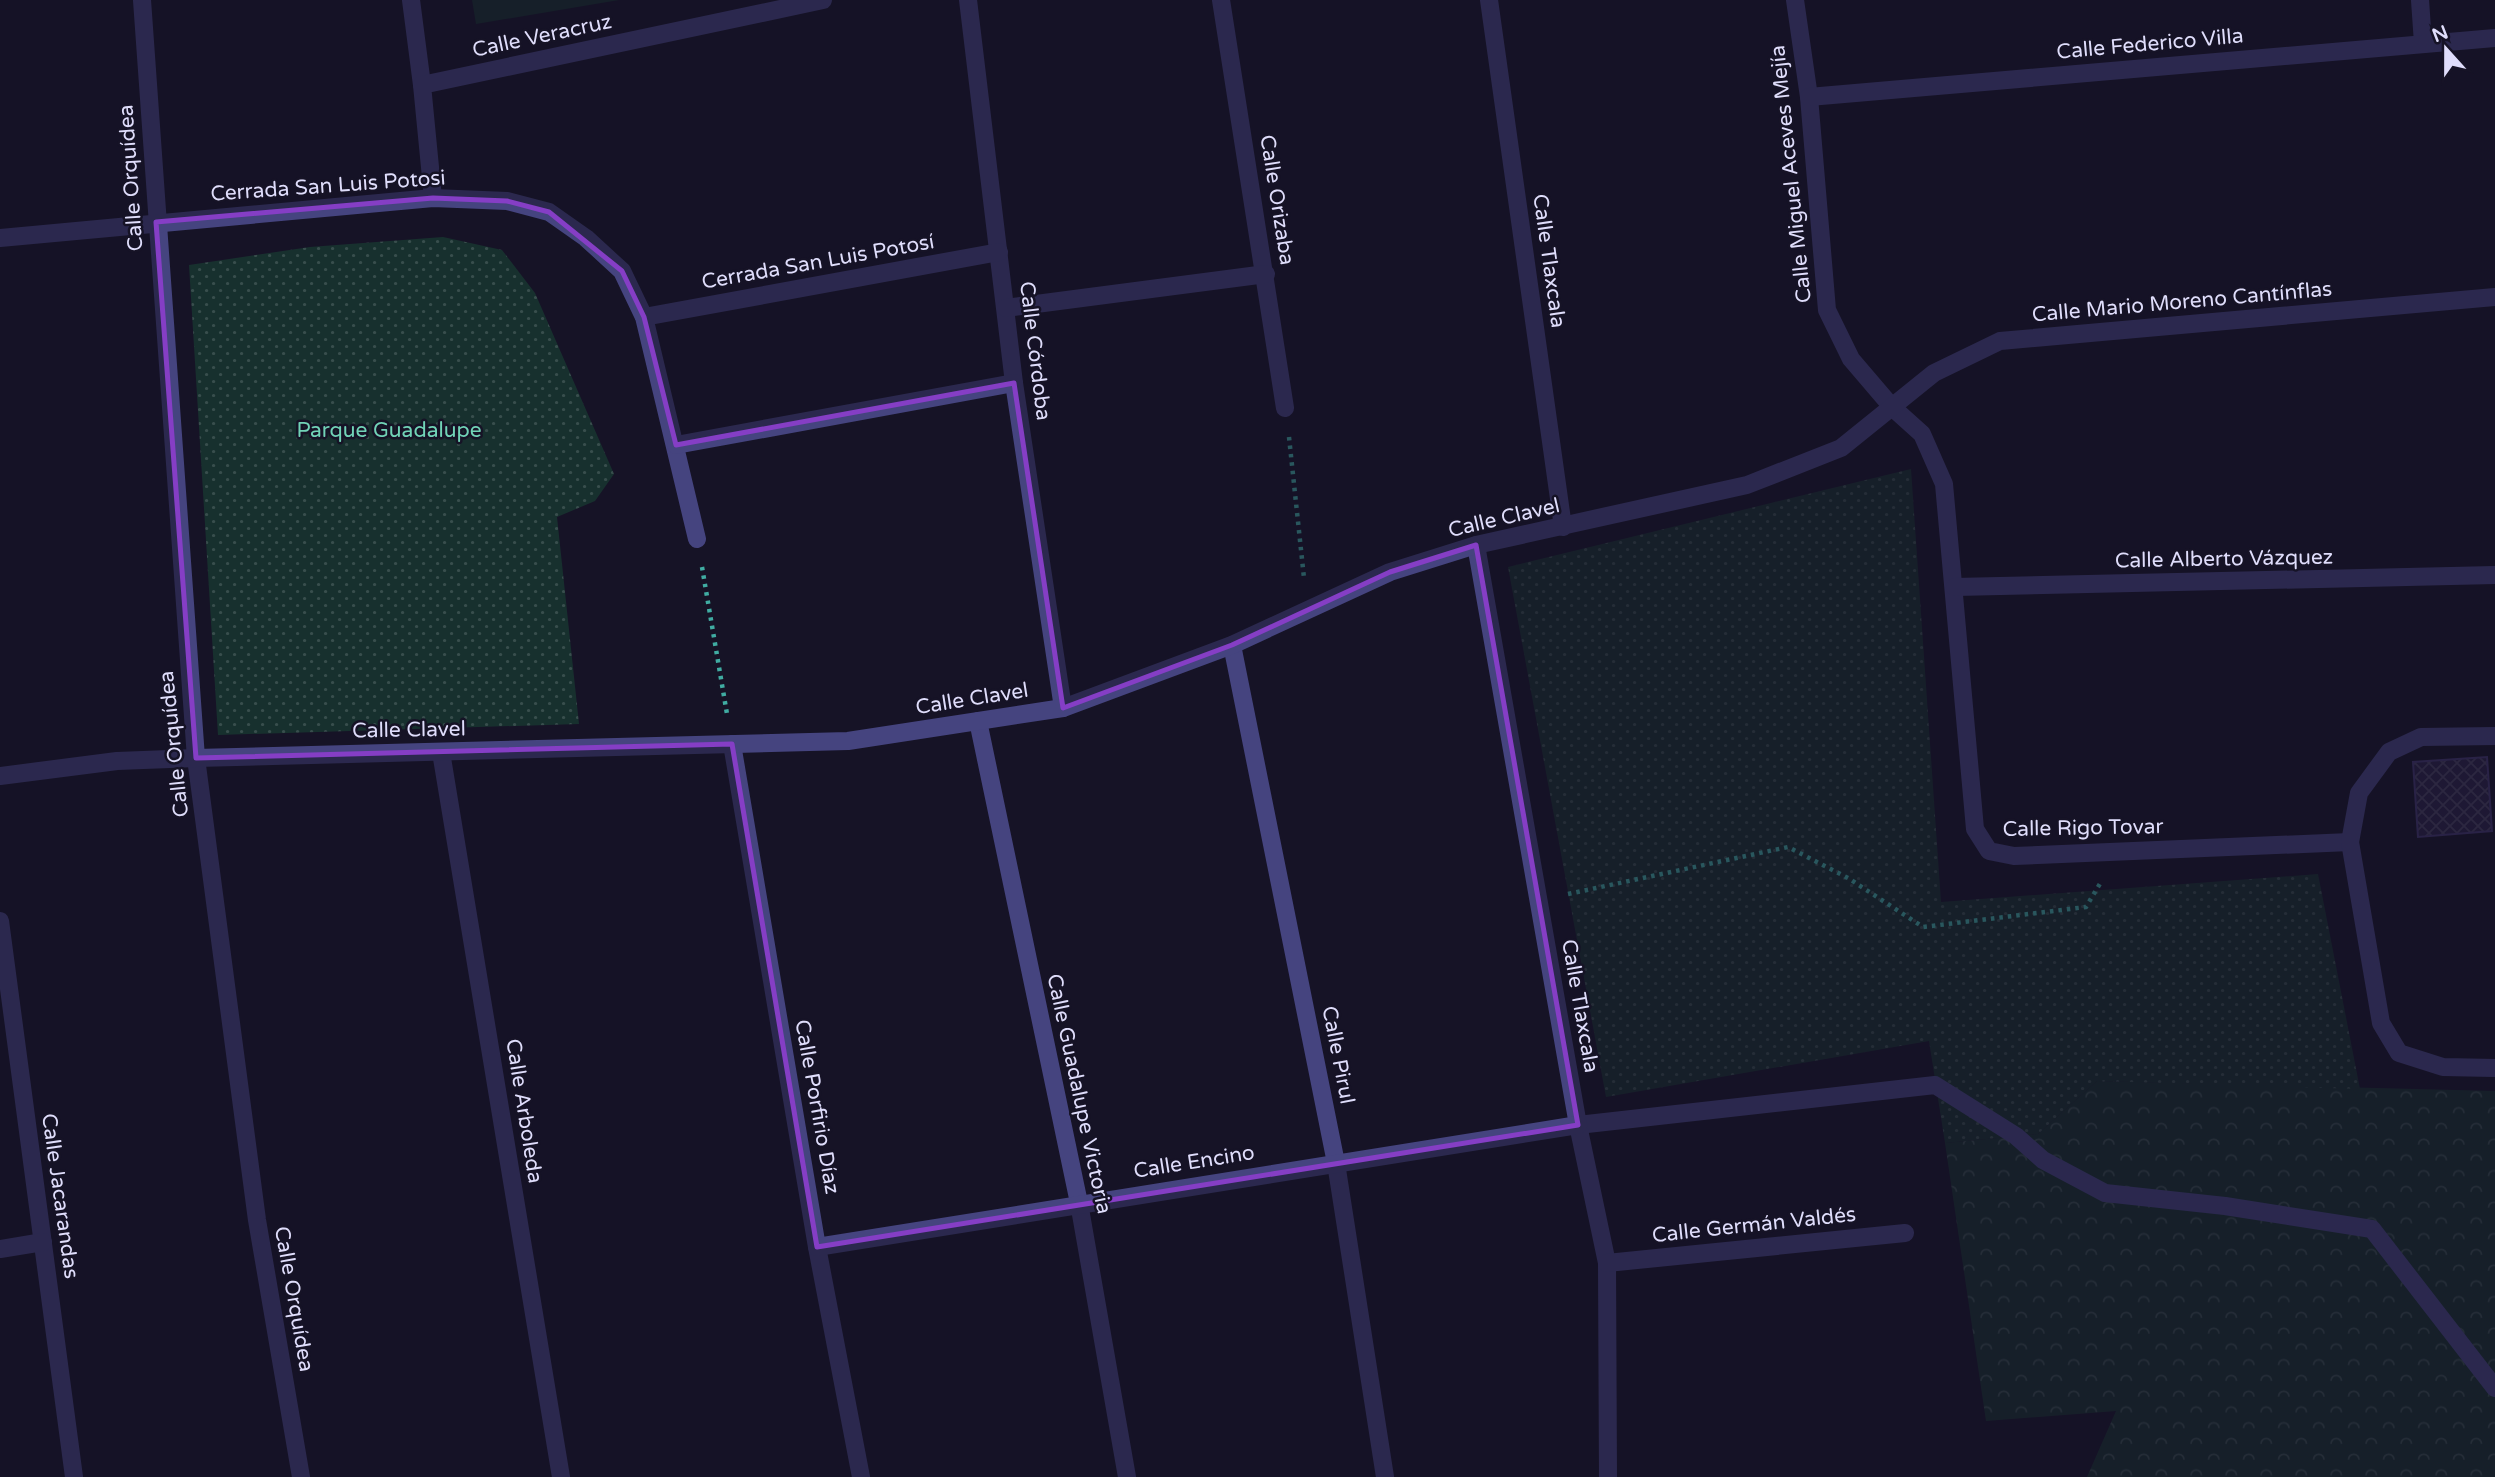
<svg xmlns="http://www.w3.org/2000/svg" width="2495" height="1477" font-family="'Varela Round',sans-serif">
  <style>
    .green { fill: #17302e }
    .forest { fill: url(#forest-crowns) }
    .park { fill: url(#park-dots) }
    .building { fill: url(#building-cross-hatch); stroke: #40366e; stroke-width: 2 }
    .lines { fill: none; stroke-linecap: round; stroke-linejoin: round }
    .path { stroke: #40aca2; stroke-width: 4.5; stroke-dasharray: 3.5 5; stroke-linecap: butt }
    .service { stroke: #45447f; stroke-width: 18 }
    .minor { stroke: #45447f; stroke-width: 18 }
    .marked { fill: none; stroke: #853ec5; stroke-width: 5; stroke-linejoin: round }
    .labels { text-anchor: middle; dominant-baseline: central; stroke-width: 5; stroke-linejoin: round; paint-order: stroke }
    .street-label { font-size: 21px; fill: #dfddfb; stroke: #161326 }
    .park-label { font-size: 21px; fill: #71d3b7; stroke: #161326 }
  </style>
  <defs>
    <pattern id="forest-crowns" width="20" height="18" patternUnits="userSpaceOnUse" patternTransform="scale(1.75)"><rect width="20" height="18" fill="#17302e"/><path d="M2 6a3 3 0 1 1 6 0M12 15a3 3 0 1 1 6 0" fill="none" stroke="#384e4d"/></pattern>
    <pattern id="park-dots" width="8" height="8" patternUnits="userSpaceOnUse" patternTransform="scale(1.75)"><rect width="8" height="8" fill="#17302e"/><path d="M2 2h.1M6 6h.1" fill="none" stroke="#384e4d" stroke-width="1.8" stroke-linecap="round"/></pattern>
    <pattern id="building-cross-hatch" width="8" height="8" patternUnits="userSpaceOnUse" patternTransform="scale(1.75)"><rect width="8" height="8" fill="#282145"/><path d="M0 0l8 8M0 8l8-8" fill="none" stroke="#474161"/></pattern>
  </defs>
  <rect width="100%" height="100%" fill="#161326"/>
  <polygon class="green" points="472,0 619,0 476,24"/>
  <polygon class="forest" points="2097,1081 2495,1091 2495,1477 2087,1477 2116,1411 1986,1421 1945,1143 2038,1134"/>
  <g class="park">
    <polygon points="443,237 502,250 535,293 614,474 595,501 557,517 579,724 218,735 189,265 310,247"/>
    <polygon points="1911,469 1941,902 2318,874 2360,1089 2097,1081 2038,1134 1945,1143 1929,1041 1606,1097 1508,567"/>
  </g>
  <polygon class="building" points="2487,757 2492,831 2418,837 2413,762"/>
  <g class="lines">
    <g class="path">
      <polyline points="1289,437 1304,578"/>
      <polyline points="702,567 727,714"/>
      <polyline points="1568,894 1788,847 1848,878 1923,927 2086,907 2101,882"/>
    </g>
    <polyline class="service" points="1578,1125 1935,1085 2016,1136 2043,1160 2105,1193 2225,1206 2372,1229 2495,1388"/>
    <g class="minor">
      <polyline points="142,0 196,758 257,1220 301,1477"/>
      <polyline points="411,0 422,85"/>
      <polyline points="968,0 1014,383 1063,708"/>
      <polyline points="1221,0 1285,408"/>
      <polyline points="1489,0 1563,527"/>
      <polyline points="1795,0 1809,97 1827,310 1851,359 1892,407 1922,434 1944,484 1975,829 1989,851 2014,856 2350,842"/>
      <polyline points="2420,0 2423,43"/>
      <polyline points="1809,97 2495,38"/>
      <polyline points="433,198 422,85 823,0"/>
      <polyline points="0,238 433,198 507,201 549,212 586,238 622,271 644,317 697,539"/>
      <polyline points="1006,308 1266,274"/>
      <polyline points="644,317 999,252"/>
      <polyline points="676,445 1014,383"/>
      <polyline points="1476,545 1578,1125 1607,1263 1608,1477"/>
      <polyline points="1955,587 2495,575"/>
      <polyline points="1232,645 1336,1163 1385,1477"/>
      <polyline points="978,721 1079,1203 1127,1477"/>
      <polyline points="2495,736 2421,737 2389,752 2359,793 2350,842 2381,1023 2399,1053 2443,1067 2495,1068"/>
      <polyline points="732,744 817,1247 861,1477"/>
      <polyline points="441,752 561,1477"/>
      <polyline points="0,776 117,761 196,758 848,741 1063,708 1232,645 1390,572 1476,545 1747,485 1841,448 1934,373 2000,341 2495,297"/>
      <polyline points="0,921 74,1477"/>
      <polyline points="817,1247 1578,1125"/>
      <polyline points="0,1249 43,1242"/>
      <polyline points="1607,1263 1905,1233"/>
    </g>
  </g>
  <path d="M0 0H2495V1477H0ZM433,198L507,201L549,212L622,271L644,317L676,445L1014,383L1063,708L1232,645L1390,572L1476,545L1578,1125L817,1247L732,744L196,758L156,222Z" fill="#161326" fill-opacity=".55" fill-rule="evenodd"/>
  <path class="marked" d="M433,198L507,201L549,212L622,271L644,317L676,445L1014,383L1063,708L1232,645L1390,572L1476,545L1578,1125L817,1247L732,744L196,758L156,222Z"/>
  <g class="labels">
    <g class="street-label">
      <text transform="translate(542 36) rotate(-12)">Calle Veracruz</text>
      <text transform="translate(2150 44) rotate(-5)">Calle Federico Villa</text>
      <text transform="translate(1791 174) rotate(-96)">Calle Miguel Aceves Mejía</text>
      <text transform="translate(131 178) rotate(-94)">Calle Orquídea</text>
      <text transform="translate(328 186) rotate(-4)">Cerrada San Luis Potosi</text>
      <text transform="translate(1277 200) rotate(81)">Calle Orizaba</text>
      <text transform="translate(1549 261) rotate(82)">Calle Tlaxcala</text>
      <text transform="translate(818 262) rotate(-10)">Cerrada San Luis Potosí</text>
      <text transform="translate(2182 302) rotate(-5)">Calle Mario Moreno Cantínflas</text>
      <text transform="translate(1035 351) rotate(83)">Calle Córdoba</text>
      <text transform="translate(1504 518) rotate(-13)">Calle Clavel</text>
      <text transform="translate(2224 559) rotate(-1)">Calle Alberto Vázquez</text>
      <text transform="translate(972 699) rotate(-9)">Calle Clavel</text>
      <text transform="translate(409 730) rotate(-1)">Calle Clavel</text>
      <text transform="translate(174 744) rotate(-96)">Calle Orquídea</text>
      <text transform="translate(2083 828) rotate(-1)">Calle Rigo Tovar</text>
      <text transform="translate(1580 1006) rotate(80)">Calle Tlaxcala</text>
      <text transform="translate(1338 1055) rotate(79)">Calle Pirul</text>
      <text transform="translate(1079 1094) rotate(78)">Calle Guadalupe Victoria</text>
      <text transform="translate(817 1107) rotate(80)">Calle Porfirio Díaz</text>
      <text transform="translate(524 1111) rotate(81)">Calle Arboleda</text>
      <text transform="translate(1194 1162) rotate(-9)">Calle Encino</text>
      <text transform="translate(60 1196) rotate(82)">Calle Jacarandas</text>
      <text transform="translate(1754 1225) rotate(-6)">Calle Germán Valdés</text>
      <text transform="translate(294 1299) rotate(80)">Calle Orquídea</text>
    </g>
    <g class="park-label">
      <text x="389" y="430">Parque Guadalupe</text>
    </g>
  </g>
  <g transform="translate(2446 49) rotate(339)" stroke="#161326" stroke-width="5" paint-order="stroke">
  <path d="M0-5L12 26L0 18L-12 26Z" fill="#dfddfb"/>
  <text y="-10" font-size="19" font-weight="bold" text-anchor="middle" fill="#dfddfb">N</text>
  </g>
</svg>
